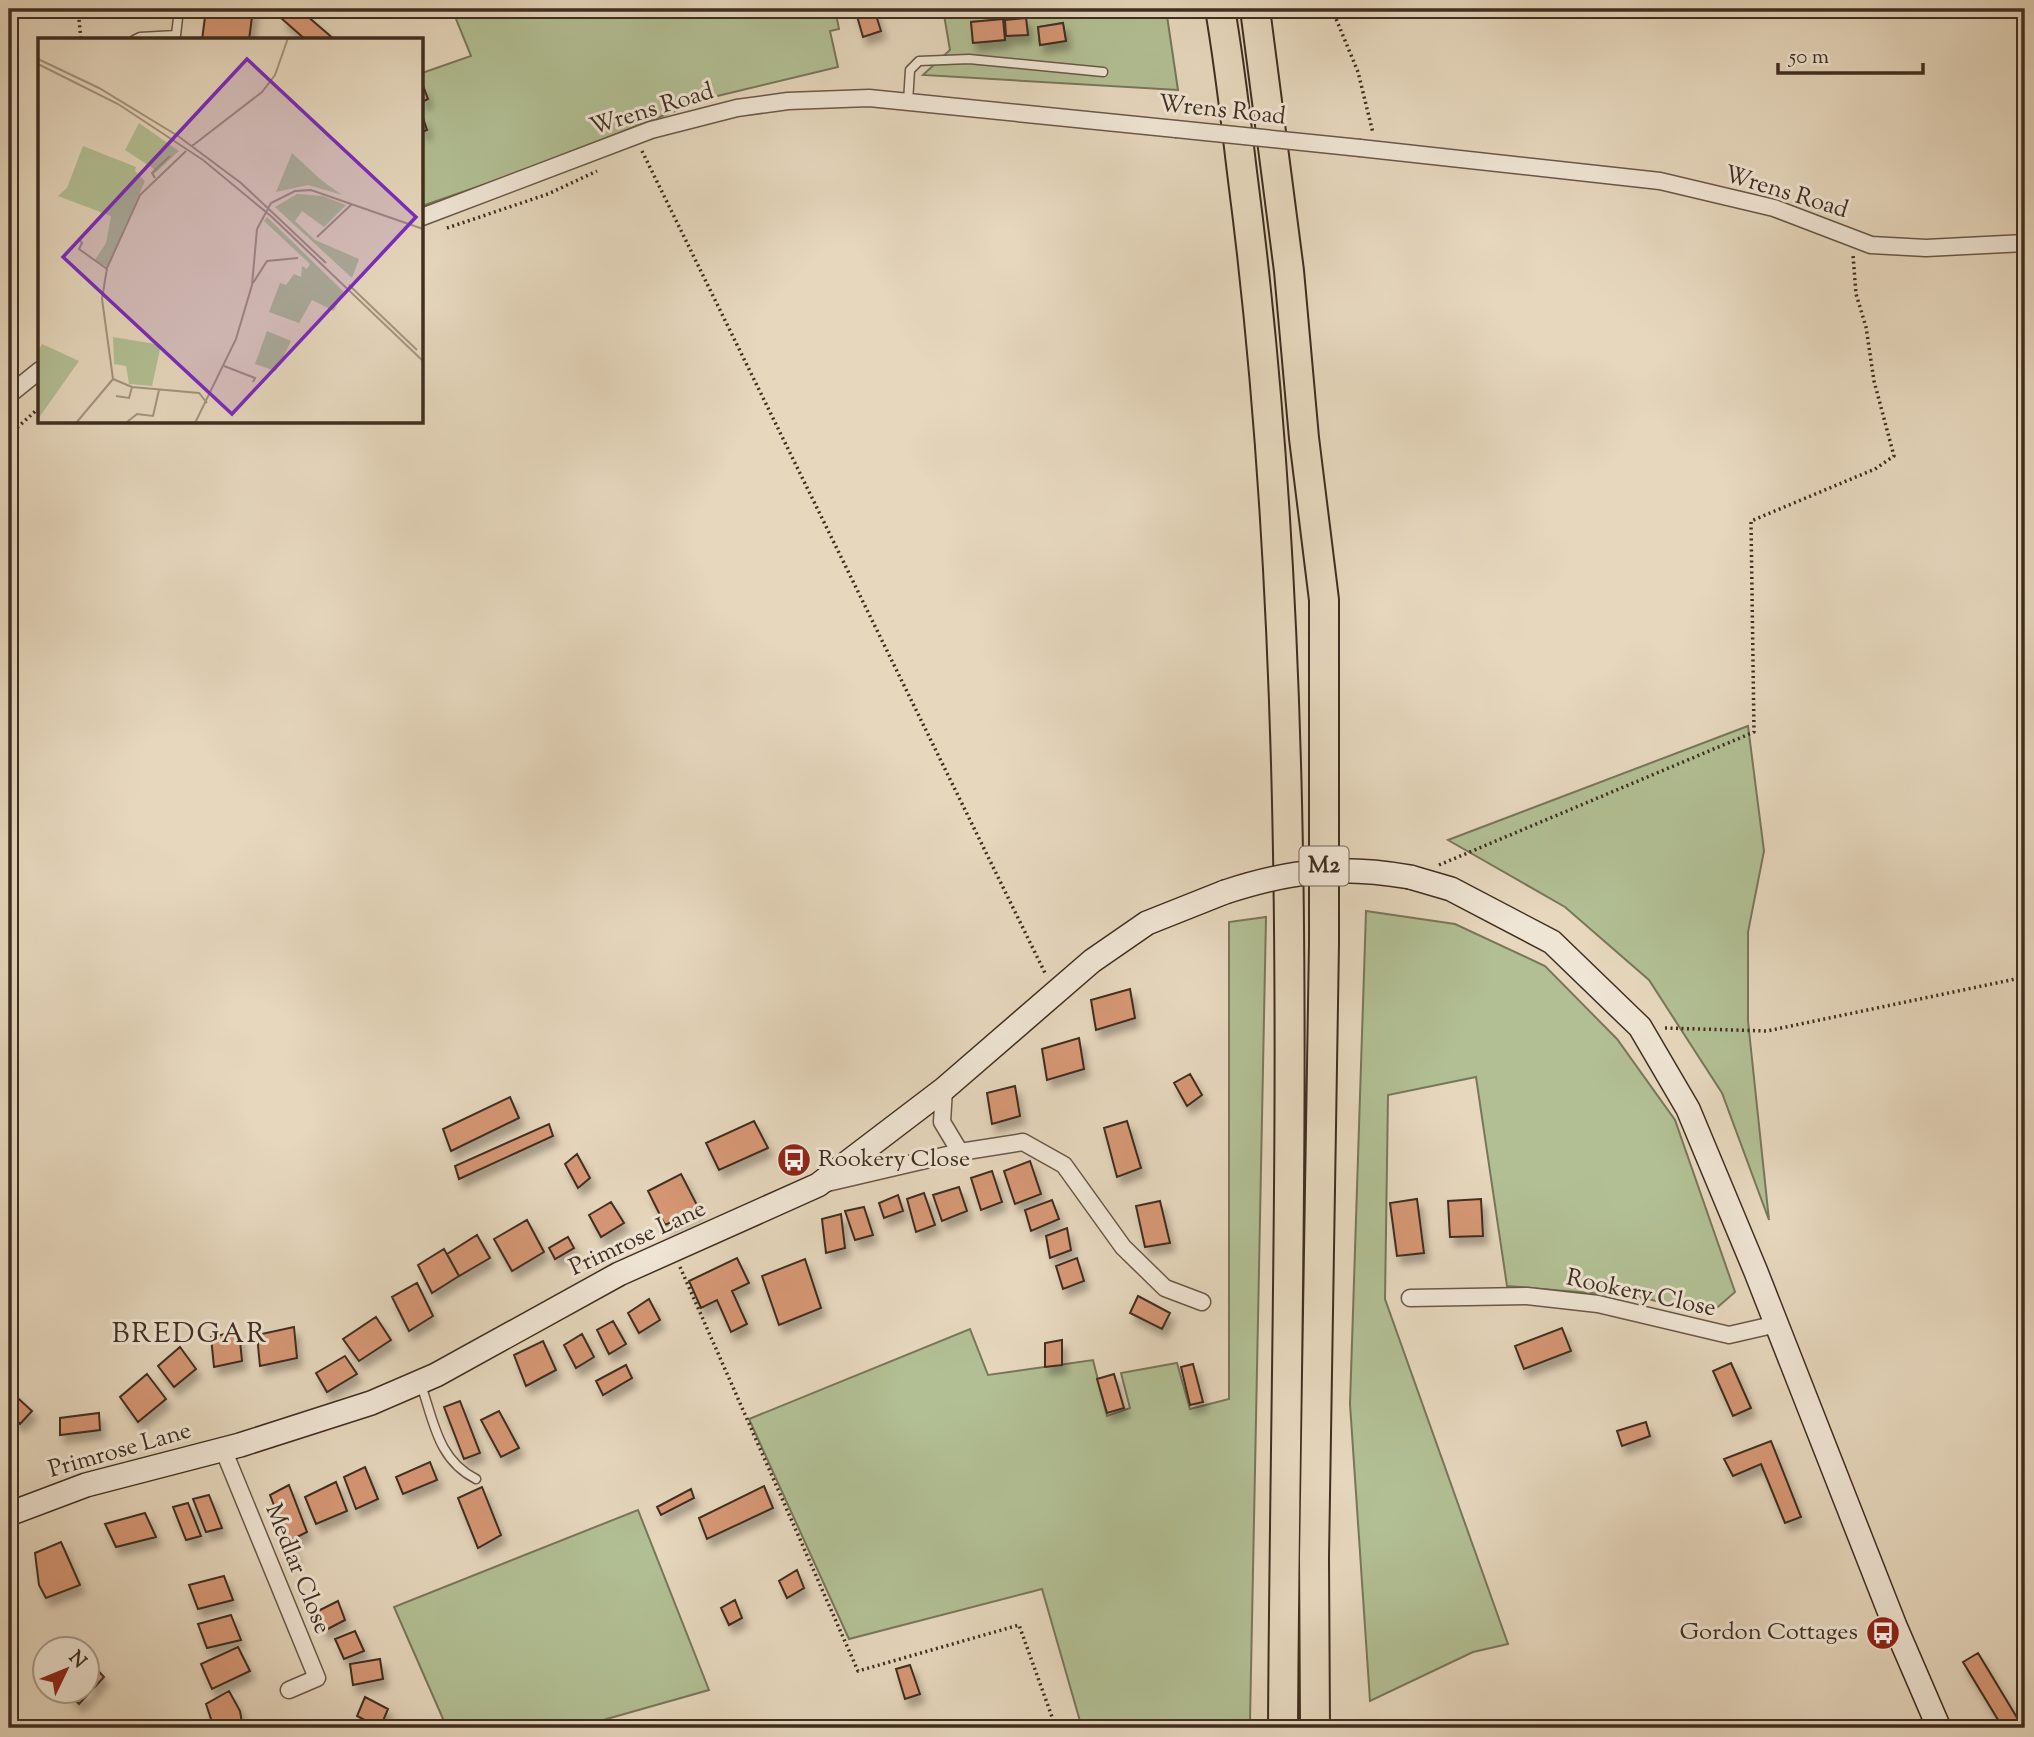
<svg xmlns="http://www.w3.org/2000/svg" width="2034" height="1737" viewBox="0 0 2034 1737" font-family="'Sorts Mill Goudy',serif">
<defs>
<filter id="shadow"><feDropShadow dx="4.5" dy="8" stdDeviation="3.5" flood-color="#0004"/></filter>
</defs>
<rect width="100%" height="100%" fill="#e6d7bd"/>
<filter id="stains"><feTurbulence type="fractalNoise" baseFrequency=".00286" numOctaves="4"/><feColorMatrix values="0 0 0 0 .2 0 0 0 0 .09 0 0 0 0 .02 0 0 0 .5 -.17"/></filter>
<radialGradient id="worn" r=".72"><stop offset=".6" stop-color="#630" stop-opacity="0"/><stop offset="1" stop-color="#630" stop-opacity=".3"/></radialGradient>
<path fill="#b2bf94" stroke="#79765a" stroke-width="2" fill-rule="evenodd" d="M452,9H835L839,29L830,31L838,67L705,99L523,171L422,206V73L471,56Z
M943,9H1166L1178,90L923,75L950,50ZM1026,18L1028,34L1007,36L1005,20ZM1003,19L1005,40L973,43L971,22ZM1063,23L1066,41L1040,45L1038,27Z
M1748,726L1764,851L1748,932V1021L1769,1220L1722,1093L1649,980L1565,907L1448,840Z
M1366,911L1455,924L1545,966L1617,1039L1675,1120L1735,1292L1711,1313L1638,1297L1507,1286L1476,1077L1388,1095L1385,1299L1508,1644L1473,1652L1370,1701L1350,1404Z
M1266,917L1250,1721L1222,1728H1082L1042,1589L849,1639L749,1419L970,1329L988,1375L1093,1360L1107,1416L1130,1408L1121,1373L1177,1363L1190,1409L1229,1399V922Z
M638,1510L709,1690L575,1728H447L394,1607Z"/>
<path fill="#d69774" stroke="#402e21" stroke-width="2" filter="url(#shadow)" d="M206,9H253L249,40H202Z
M290,9H299L335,40H306L282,19Z
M855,9H874L881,31L863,37Z
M1026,18L1028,35L1006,36L1005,20Z
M1003,19L1005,40L973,43L971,22Z
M1063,23L1066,41L1040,45L1038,27Z
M422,83L428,99L422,102Z
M422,115L427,130L422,132Z
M1130,989L1135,1018L1096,1030L1091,1000Z
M1079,1038L1084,1069L1047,1080L1042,1049Z
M1190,1074L1202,1095L1187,1106L1174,1083Z
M1015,1086L1020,1116L992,1124L987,1093Z
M510,1097L519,1118L451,1151L443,1129Z
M754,1121L768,1148L719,1170L706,1143Z
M1127,1121L1141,1168L1117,1177L1104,1128Z
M549,1124L553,1136L459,1179L455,1166Z
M577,1154L590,1178L578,1188L565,1164Z
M1030,1161L1041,1194L1015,1204L1004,1171Z
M992,1171L1002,1202L981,1210L971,1178Z
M681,1174L699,1209L665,1225L648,1191Z
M959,1187L967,1211L942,1221L933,1195Z
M924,1193L935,1225L916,1232L907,1199Z
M898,1195L903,1211L884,1218L879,1203Z
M1417,1199L1424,1253L1397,1256L1390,1203Z
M1481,1199L1483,1236L1450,1237L1448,1201Z
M1052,1200L1059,1219L1031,1231L1025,1210Z
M1160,1201L1170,1243L1145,1247L1136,1206Z
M611,1202L624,1223L601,1237L589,1215Z
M864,1207L873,1235L855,1240L845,1211Z
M841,1214L845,1248L826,1253L822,1219Z
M527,1220L544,1252L512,1271L494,1239Z
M1067,1228L1071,1250L1050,1258L1046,1236Z
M477,1235L490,1258L459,1276L447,1254Z
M568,1237L574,1248L555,1259L549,1248Z
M444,1249L459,1276L432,1293L418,1265Z
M737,1258L749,1283L732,1291L747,1324L731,1332L717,1300L701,1308L689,1281Z
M1077,1258L1084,1281L1063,1289L1056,1266Z
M805,1259L821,1308L779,1325L762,1276Z
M417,1283L433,1316L409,1331L392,1297Z
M1138,1296L1170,1313L1162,1329L1130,1313Z
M649,1299L660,1320L639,1333L628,1313Z
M376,1317L391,1340L359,1361L343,1339Z
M613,1321L626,1344L609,1354L597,1330Z
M294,1327L297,1358L260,1366L257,1335Z
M1562,1328L1571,1351L1524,1369L1515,1346Z
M239,1331L242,1361L214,1367L211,1337Z
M582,1334L594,1357L576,1368L564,1345Z
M1062,1340V1365L1045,1367V1343Z
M543,1341L556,1370L526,1386L514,1355Z
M180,1347L196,1369L174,1387L158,1366Z
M345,1356L357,1374L327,1392L316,1373Z
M1731,1363L1751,1408L1733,1416L1713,1371Z
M1193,1364L1203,1402L1190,1405L1181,1367Z
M626,1365L632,1378L603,1395L596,1381Z
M147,1374L166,1399L138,1422L120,1397Z
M1114,1374L1124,1408L1107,1413L1097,1379Z
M9,1390L32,1411L20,1424L9,1413Z
M460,1401L480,1453L464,1459L444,1407Z
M499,1411L519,1448L501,1457L481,1420Z
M99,1413L100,1430L60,1435V1418Z
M1646,1422L1650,1436L1622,1446L1617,1431Z
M1771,1441L1801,1517L1785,1523L1761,1464L1733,1476L1724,1459Z
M430,1462L437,1480L403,1494L396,1477Z
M365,1467L378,1499L356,1509L344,1477Z
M336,1482L347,1511L316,1524L305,1497Z
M289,1485L307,1532L289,1541L297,1556L289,1559L277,1529L282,1526L270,1495Z
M764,1486L773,1508L707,1539L699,1518Z
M482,1487L501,1535L478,1548L458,1498Z
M691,1489L694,1498L661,1515L657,1507Z
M209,1495L222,1528L206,1532L193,1499Z
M188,1503L201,1536L186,1540L173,1507Z
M145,1513L156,1537L116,1547L105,1524Z
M61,1542L80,1585L46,1598L39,1585L35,1553Z
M797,1570L804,1588L787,1598L779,1581Z
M224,1576L233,1600L198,1609L189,1585Z
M735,1600L742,1618L729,1625L721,1608Z
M338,1601L345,1620L324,1631L316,1612Z
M231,1615L241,1640L207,1648L198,1624Z
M355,1631L364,1651L344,1659L335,1639Z
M238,1647L250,1671L212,1689L201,1664Z
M1978,1653L2019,1721L2007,1728H2003L1963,1662Z
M380,1659L383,1679L353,1685L350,1664Z
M90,1662L104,1677L79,1704L67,1692H88Z
M910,1665L920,1694L905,1699L896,1669Z
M229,1691L240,1711L242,1723L232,1728H214L206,1704Z
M365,1697L388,1709L380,1728L357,1716Z"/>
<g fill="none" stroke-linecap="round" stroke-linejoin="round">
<g stroke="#6a5848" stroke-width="11">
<path id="lane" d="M134,40L140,37L176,35L179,9
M908,102L910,70L919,61L969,59L1103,72
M421,1385C434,1422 438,1460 476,1479"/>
</g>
<g stroke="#6a5848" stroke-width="19">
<path id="street" d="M1360,148L1660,181L1774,208L1871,245L1926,248L2025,243
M422,217L651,130L737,108L788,101L869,98L1176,129
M9,395L40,370
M944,1089L942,1122L960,1152
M827,1183L960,1152L1023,1142L1064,1165L1123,1247L1165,1288L1202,1302
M1410,1298L1527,1296L1598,1304L1729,1335L1777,1324
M223,1449L317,1678L289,1690"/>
</g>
<g stroke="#402e21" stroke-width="26">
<path id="secondary" d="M1410,877L1451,889L1552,942L1640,1027L1688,1109L1756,1272L1895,1626L1939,1728
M9,1514L86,1485L240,1445L371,1403L436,1375L619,1274L818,1185L944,1089L1092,961L1147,923L1225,892"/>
</g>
<g stroke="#402e21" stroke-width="32">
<path id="highway" d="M1220,9C1230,66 1236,123 1243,180C1310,693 1286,1212 1283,1728
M1255,9L1289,271L1304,438L1324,600V943L1314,1557L1315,1728"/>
</g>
<path stroke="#402e21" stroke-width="3.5" stroke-dasharray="2 3.5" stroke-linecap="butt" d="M78,9L81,40
M1332,9L1358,72L1373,133
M642,151L1045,973
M447,228L548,194L597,171
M9,435L40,407
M1439,865L1754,732L1751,521L1875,469L1894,456L1874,381L1866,327L1856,294L1853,255
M1665,1028L1767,1031L2025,977
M680,1267L858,1671L1019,1625L1056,1728"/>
<use href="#lane" stroke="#efe5d4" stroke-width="8"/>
<use href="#street" stroke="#efe5d4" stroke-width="16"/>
<use href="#secondary" stroke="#efe5d4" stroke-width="23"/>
<use href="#highway" stroke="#e6d7bd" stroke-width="28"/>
<g stroke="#6a5848" stroke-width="19" stroke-linecap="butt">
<path id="street-bridge" d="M1176,129L1360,148"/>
</g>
<g stroke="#402e21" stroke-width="26" stroke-linecap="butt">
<path id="secondary-bridge" d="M1225,892C1292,870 1341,865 1410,877"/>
</g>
<use href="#street-bridge" stroke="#efe5d4" stroke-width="16"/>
<use href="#secondary-bridge" stroke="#efe5d4" stroke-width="23"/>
</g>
<defs>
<g id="bus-disc" transform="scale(1.75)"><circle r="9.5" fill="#8f2418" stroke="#efe5d4"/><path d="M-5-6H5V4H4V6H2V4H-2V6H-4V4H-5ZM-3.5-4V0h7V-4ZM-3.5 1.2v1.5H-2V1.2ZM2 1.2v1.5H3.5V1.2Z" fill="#fff"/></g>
</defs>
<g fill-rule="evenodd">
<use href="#bus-disc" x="794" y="1160"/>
<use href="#bus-disc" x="1883" y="1633"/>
</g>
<g text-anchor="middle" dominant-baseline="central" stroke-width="6" stroke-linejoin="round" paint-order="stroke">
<rect fill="#efe5d4" stroke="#746557" stroke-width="2" x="1299.5" y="846.5" width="49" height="39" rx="5"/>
<g font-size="23" font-weight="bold" fill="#402e21">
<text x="1324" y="866">M2</text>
</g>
<g font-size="24" fill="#402e21" stroke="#efe5d4">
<text transform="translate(652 110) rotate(-17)">Wrens Road</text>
<text transform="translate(1222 111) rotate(6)">Wrens Road</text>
<text transform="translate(1786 193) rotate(17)">Wrens Road</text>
<text transform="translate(638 1239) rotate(-25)">Primrose Lane</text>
<text transform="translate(1641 1294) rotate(12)">Rookery Close</text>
<text transform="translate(120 1451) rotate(-16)">Primrose Lane</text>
<text transform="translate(297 1569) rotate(68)">Medlar Close</text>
</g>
<g font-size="24" fill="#402e21" stroke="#efe5d4" text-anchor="start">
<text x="818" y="1160">Rookery Close</text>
<text x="1858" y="1633" text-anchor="end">Gordon Cottages</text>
</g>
<g font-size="28" letter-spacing="2" fill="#402e21" stroke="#efe5d4">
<text x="190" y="1335">BREDGAR</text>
</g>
</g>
<g transform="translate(38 38)">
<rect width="385" height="385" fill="#e6d7bd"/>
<path d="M101,85L141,113L116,136V131L87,112ZM45,108L98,129L97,133L107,143L69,229L57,222L68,205L73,178L20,158L29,150ZM254,115L282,141L304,157L270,147L238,154ZM259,156L285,158L308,167L286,189L264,173L257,183L277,202L321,221L314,240L237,169ZM229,179L305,253L296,273L274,262L261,285L231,274L242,245L248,247L256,236L263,239L264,228L269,231L272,226L226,183ZM229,293L253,303L238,333L217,326ZM75,299L123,307L114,348L91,346L88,328L76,326ZM4,306L41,323L0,381V313Z" fill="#b2bf94"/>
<path fill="none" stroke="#a4937f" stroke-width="2" d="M0,21L61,50L140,98L203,145L288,225M0,26L80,66L165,122L234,179L385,323M154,108L224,54L237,37L250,0M117,140L114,135L132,118M279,199L314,166M40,200L44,205L41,211L69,231M215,245L229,223L260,220M311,247L379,312M186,328L217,340L215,344M75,341L64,261L69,230L102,157L148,113M75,341L94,349L161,355L169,365M78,358L91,360L94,349M89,384L99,376L115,378L121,352M38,385L75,341M157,385L198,301L214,247L219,191L233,165L257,153L273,152L385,191"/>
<path fill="#7b2cbf" fill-opacity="0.15" stroke="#7b2cbf" stroke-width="3.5" d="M209,21L378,179L194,376L25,219Z"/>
<rect width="385" height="385" fill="none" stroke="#402e21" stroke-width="3.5"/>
</g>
<rect width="2034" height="1737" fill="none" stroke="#e6d7bd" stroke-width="35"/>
<rect x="10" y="10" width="2013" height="1716" fill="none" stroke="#402e21" stroke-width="3.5"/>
<rect x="18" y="18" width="1999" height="1702" fill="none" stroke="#402e21" stroke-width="2"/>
<g transform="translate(66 1670) rotate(47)"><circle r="33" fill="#efe5d4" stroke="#a99c8c" stroke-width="2"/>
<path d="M0-5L12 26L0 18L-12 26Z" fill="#8f2418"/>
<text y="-10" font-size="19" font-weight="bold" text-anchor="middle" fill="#402e21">N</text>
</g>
<path d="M1778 63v10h145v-10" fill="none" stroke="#402e21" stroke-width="3.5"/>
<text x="1789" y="63" font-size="21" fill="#402e21" stroke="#efe5d4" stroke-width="5" paint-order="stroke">50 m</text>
<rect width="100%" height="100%" filter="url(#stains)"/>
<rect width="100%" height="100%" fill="url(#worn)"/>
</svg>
